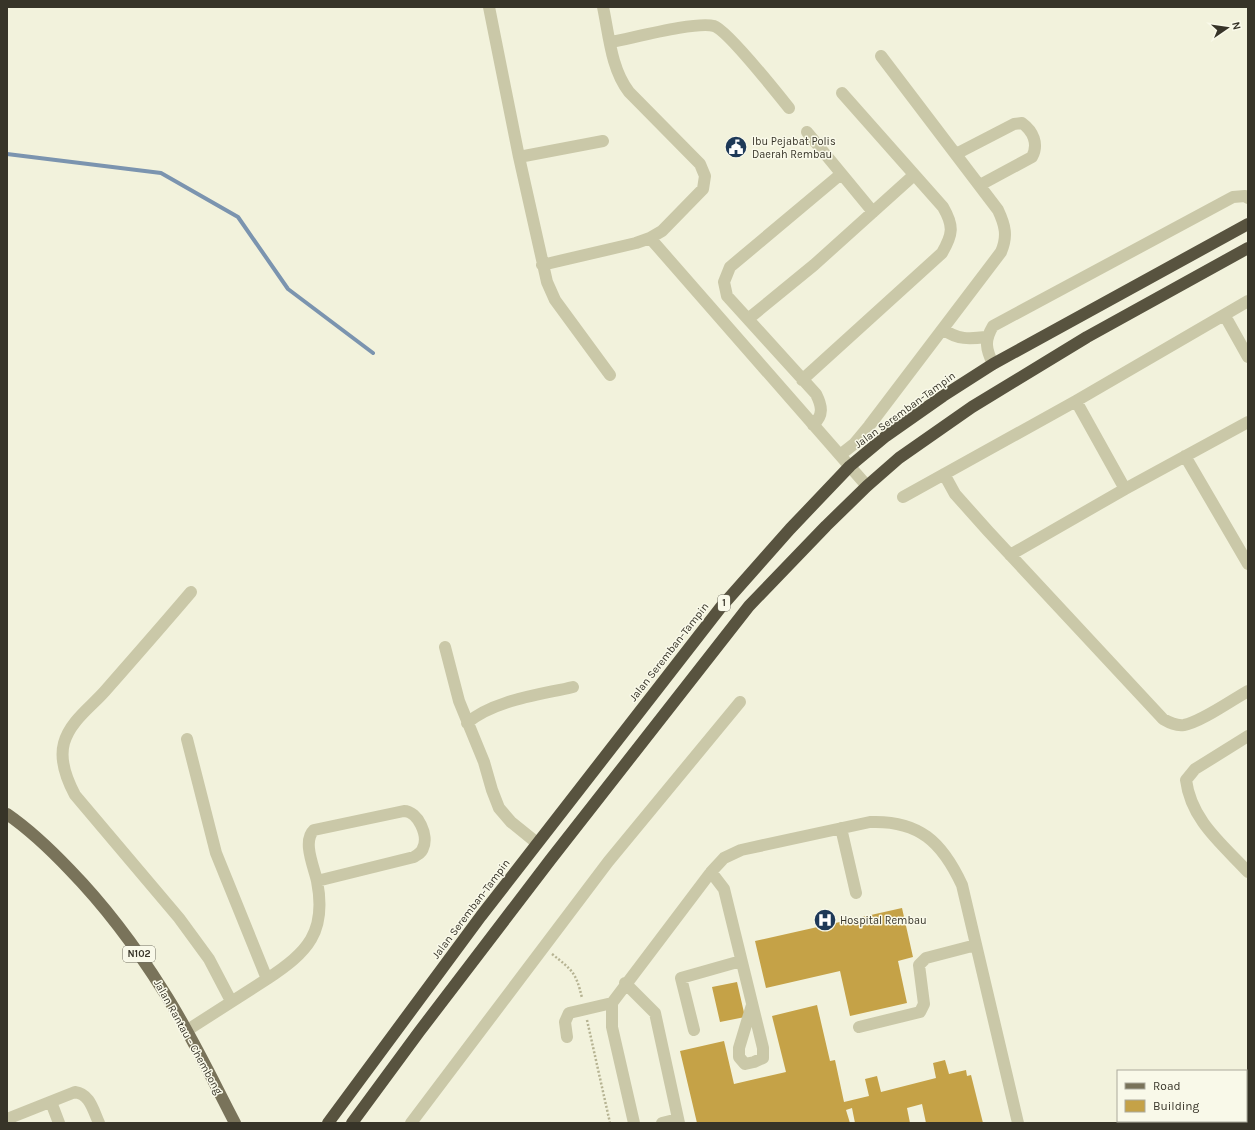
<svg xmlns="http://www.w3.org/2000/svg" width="1255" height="1130" viewBox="0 0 1255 1130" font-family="Karla,sans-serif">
<rect width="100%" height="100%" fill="#f2f2dc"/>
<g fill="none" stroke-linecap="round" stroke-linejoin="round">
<path stroke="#7b94af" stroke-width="4" d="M7,154L161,173L238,217L288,289L373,353"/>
</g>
<path fill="#c5a247" d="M902,908L913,957L898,961L907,1003L850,1016L840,971L766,988L755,941Z
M737,982L745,1017L720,1022L712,987Z
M817,1005L830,1061L835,1060L844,1102L869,1096L865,1079L877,1076L881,1092L936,1078L933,1063L945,1060L949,1074L966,1070L967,1076L971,1075L983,1123H926L922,1104L907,1108L910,1123H855L852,1108L846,1110L850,1123H697L680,1051L724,1041L734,1084L786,1072L772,1016Z"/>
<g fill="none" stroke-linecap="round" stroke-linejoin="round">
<path stroke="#b6b392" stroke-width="2.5" stroke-dasharray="2 2" stroke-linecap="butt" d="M552,954C572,970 576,972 582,998
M587,1020L610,1123"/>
<path stroke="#cac8a8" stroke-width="12" d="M489,7L519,157L547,282L555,300L610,375
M611,42C633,38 696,21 714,26C727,30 777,93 789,108
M807,132L873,212
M956,154L1014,124L1022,123C1033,131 1039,144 1032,157L980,185
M519,157L603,141
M650,238L867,486
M542,265L636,243L650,238L662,231L703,189L705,176L700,164L629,92C611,69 609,35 603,7
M1225,316L1248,357
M748,319L814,265L914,175
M943,329C957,340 970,339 986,337
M993,364C986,349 984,341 993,326L1233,197L1245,196L1248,198
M802,380L942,253C953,234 954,226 943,207L842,93
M1076,401L1125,489
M813,425C824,415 822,406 816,394L727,296L724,282L730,267L841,174
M840,455L854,444L869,426L1001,252C1008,236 1005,225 998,210L881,56
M1185,456L1248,564
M944,474L955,494L988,531L1163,719C1170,723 1176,726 1184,725C1201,722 1232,700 1248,691
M903,497L1076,401L1248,301
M1010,555L1125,489L1248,422
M191,592C163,625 134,658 105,691C91,707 70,721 64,743C59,761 67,780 75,795L179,918L209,959L231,1001
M445,647L459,701L484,762L492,790L499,808L511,822L537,843
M467,723C494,700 539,695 573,687
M1248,736L1195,769L1186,780C1191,820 1222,844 1248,872
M841,828L856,893
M711,872L724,889L763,1048V1058L754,1062L745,1064L739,1057V1048L752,1005
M267,979C308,952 327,932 317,881L414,857C418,854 422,853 423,848C429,836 418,811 404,811L314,830C302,841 314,867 317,881
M625,983L655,1013L679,1123
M859,1027L920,1012L924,1004L919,965L926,958L976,945
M694,1030L681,978L741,961
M186,1031L267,979L216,853L187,739
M567,1037L565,1022L569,1013L612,1003
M51,1102L59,1123
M7,1119L75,1092C90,1094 93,1110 99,1123
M411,1123L608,862L740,702
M634,1123L612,1027V1003L711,872L724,858L741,850L870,822C919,820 942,842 962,885L1018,1123
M662,1123L678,1119"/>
<path stroke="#79735a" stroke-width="12" d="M7,814C30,830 51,850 70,870C106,907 137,949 164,992C191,1034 212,1079 235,1123"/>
<path stroke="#58533f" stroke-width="12" d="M328,1123L481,916L721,607L790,529L850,466L886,436L943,396L993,364L1248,224
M352,1123L419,1032L551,859L749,606L826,526L867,486L899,458L972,407L1087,337L1248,248"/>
</g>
<defs>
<g id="civic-disc" transform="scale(1.15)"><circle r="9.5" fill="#1e3958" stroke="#f9f9e9"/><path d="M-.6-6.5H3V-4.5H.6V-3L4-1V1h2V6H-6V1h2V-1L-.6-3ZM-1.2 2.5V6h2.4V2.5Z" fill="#fff"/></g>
<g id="hospital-disc" transform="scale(1.15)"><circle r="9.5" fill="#1e3958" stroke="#f9f9e9"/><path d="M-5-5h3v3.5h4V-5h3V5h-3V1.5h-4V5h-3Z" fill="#fff"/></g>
</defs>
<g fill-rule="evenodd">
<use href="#civic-disc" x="736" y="147"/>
<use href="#hospital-disc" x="825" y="920"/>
</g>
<g text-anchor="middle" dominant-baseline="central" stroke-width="3" stroke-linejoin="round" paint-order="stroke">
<g fill="#f9f9e9" stroke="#716f62" stroke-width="1">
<rect x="718" y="595" width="12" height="16" rx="3"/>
<rect x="123" y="946" width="32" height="16" rx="3"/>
</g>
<g font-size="10" font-weight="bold" fill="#373428">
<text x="724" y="603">1</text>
<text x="139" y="954">N102</text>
</g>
<g font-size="11" fill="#373428" stroke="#f9f9e9" text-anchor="start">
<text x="752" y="141">Ibu Pejabat Polis<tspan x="752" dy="13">Daerah Rembau</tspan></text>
<text x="840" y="920">Hospital Rembau</text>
</g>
<g font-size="11" fill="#373428" stroke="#f9f9e9">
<text transform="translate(905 410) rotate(-36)">Jalan Seremban-Tampin</text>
<text transform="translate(669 652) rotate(-52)">Jalan Seremban-Tampin</text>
<text transform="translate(471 909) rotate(-53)">Jalan Seremban-Tampin</text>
<text transform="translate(188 1037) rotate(61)">Jalan Rantau - Chembong</text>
</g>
</g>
<rect width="1255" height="1130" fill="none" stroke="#373428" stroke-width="16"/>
<rect x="1117" y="1070" width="130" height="52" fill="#f9f9e9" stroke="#abaa9c"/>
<rect x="1125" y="1083" width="20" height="6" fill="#79735a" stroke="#abaa9c"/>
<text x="1153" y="1090" font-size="12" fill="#373428">Road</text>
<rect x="1125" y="1100" width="20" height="12" fill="#c5a247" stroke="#abaa9c"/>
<text x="1153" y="1110" font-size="12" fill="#373428">Building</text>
<g transform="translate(1227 28) rotate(77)" stroke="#f9f9e9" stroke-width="3" paint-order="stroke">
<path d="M0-3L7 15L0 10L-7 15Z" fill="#373428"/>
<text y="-6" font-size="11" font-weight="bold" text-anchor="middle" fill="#373428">N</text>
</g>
</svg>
